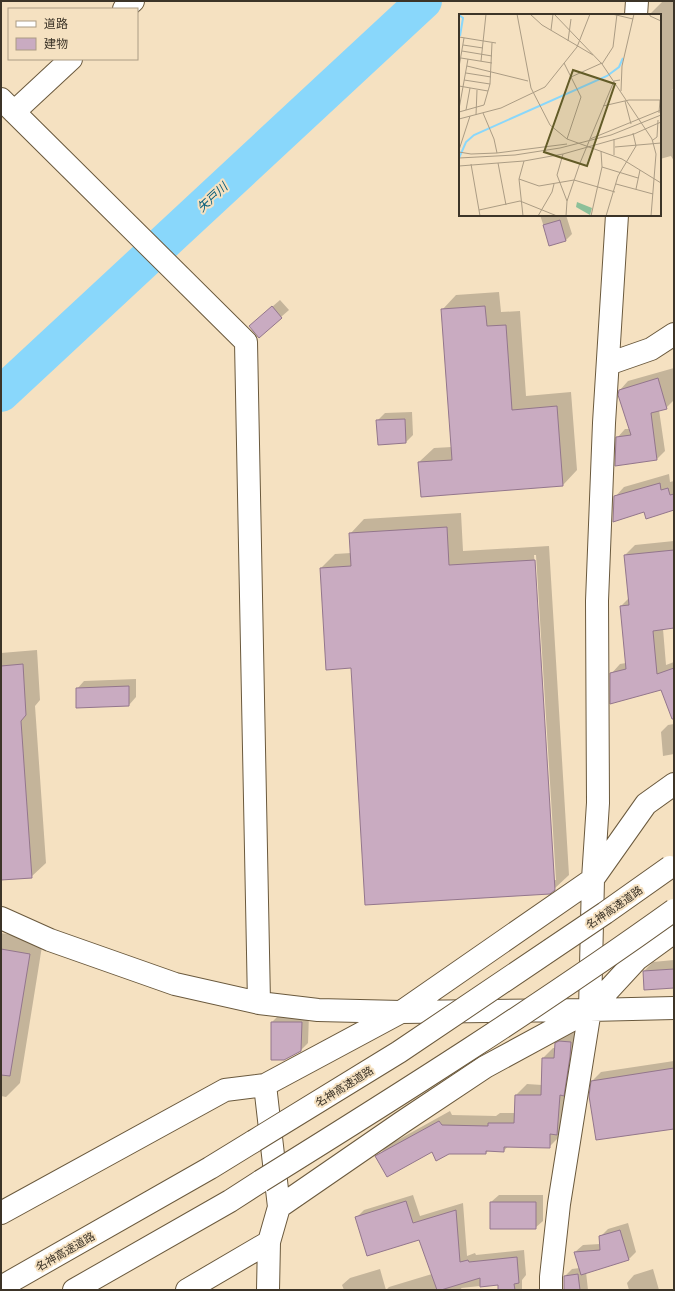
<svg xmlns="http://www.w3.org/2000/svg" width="675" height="1291" viewBox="0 0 675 1291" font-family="Lato,'Noto Sans JP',sans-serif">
<rect width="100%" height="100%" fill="#f5e1c1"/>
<path fill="#0003" fill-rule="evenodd" d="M663,1H674V88L672,90H674V161L671,156L660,159V15H649Z
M540,215H566L572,234L566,240L550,245Z
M499,292L501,312L520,311L526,396L571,392L577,470L563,485L419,462L434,448L452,447L442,310L456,295Z
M280,300L289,310L259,336L250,326Z
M674,368V400L666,408L659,410L665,451L657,459L617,438L625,429H630L620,390L628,381Z
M412,412L413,435L406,442L377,421L385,413Z
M669,474L670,482L674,481V509L645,511L615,497L624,487Z
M461,513L463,551L549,546L569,875L554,889L352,667L321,568L335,554L351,553L350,534L364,519ZM534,555H536L556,880H554Z
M674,541V627L663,629L666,665L674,662V691L662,689L611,674L620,664L626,663L621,606L629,598L625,555L635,545Z
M37,650L40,700L35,706L46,863L31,877L1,879V653Z
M136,679V697L129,705L77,689L84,681Z
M674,724V754L663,756L661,732L668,725Z
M1,933L43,940L20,1083L6,1097L1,1096Z
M674,960V987L643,972L653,962Z
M279,1015H309L308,1043L301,1050L272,1022Z
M570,1031H581L560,1136L549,1147L508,1146L504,1151L489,1150L486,1153L432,1151L377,1157L387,1146L450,1111L452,1115L496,1116L500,1113H516V1095L527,1084L542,1085L543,1058L553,1048H556V1043Z
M674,1061V1128L592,1081L601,1072Z
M413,1195L420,1216L463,1203L467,1256L475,1253L476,1255L524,1250L526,1275L522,1280V1290H499V1284L461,1288L462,1290H344L342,1285L350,1278L380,1269L386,1290L389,1287L432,1274L419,1238L356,1218L364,1210Z
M499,1195H543V1221L535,1228L491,1202Z
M628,1223L636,1252L629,1259L586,1272L588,1290H564L565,1276L572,1269L580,1268L575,1252L583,1245L600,1244V1237L608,1229Z
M653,1269L659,1290H629L627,1283L634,1275Z"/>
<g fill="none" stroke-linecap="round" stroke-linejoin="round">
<path stroke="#89d7fb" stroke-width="36" d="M1,394L424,1"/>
</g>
<path fill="#c9abc1" stroke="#93768c" d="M560,220L566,241L549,246L543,225Z
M272,306L282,318L259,338L249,326Z
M485,306L487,326L506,325L512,410L557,406L563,486L421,497L418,462L452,460L441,309Z
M658,378L667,409L651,413L657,460L615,466L616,437L631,435L618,395L619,390Z
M405,419L406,443L378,445L376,420Z
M660,483L661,490L668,488L670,495L674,494V510L646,519L644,512L613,522L614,496Z
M447,527L449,565L535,560L555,890L550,894L365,905L351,668L326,670L320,568L351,566L349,533Z
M674,550V628L653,631L657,674L674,668V719H672L661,690L610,704V673L626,669L620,606L629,605L624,555Z
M23,664L26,715L21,721L32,878L1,880V666Z
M129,686V706L76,708V688Z
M1,949L30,954L10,1076L1,1075Z
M674,969V988L644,990L643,971Z
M271,1022H302L301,1051L284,1060H271Z
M559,1041L571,1042L570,1057L564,1096L560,1095L557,1135L550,1134V1148L504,1147V1152L486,1151V1154H449L436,1161L432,1152L387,1177L375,1156L439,1121L442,1125L488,1126V1123H514L515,1095H541L542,1058H554L555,1043Z
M674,1068V1129L596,1140L589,1096L591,1081Z
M406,1201L413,1223L456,1210L460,1262L468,1260L469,1262L517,1257L519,1283L514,1284L515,1290H498V1285L480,1287V1278L441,1290H437L419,1240L367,1256L355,1217Z
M490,1202H536V1229H490Z
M620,1230L629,1260L581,1275L574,1252L600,1250L599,1236Z
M578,1274L580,1290H564V1276Z"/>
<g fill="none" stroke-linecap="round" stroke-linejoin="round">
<g stroke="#6a593d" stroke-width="24">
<path id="minor" d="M124,9L133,1
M636,15L637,1
M1,99L246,342L259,1003
M14,112L71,59
M608,364L651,349L674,334
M1,918L50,940L175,984L259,1003L318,1010L401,1012L590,1010L674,1008
M265,1085L279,1207
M1,1213L225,1090L265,1085L401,1012L593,879L646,804L674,784
M187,1290L269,1242
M268,1290L269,1242L279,1207L401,1123L485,1067L590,1010L637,959L674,932
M551,1290V1277L559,1204L590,1010L593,879L598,803L597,601L604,423L617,215"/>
</g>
<g stroke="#6a593d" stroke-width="24">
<path id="highway" d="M1,1287L210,1168L254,1141
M74,1290L230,1201L261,1181"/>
</g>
<use href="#minor" stroke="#fff" stroke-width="22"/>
<use href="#highway" stroke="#fff" stroke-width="22"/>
<g stroke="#6a593d" stroke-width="24" stroke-linecap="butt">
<path id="highway-bridge" d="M254,1141L399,1052L605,913L670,867
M261,1181C401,1094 540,1006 674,910"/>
</g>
<use href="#highway-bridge" stroke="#fff" stroke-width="22"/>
</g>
<g text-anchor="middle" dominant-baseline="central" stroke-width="4" stroke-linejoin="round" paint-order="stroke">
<g font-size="11" fill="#3c3428" stroke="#f5e1c1">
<text transform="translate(614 907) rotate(-35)">名神高速道路</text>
<text transform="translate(344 1086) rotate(-32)">名神高速道路</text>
<text transform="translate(65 1251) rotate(-30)">名神高速道路</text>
</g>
<g font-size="12" font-style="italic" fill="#055d7b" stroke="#f5e1c1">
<text transform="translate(212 197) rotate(-43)">矢戸川</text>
</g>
</g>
<g transform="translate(459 14)">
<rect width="202" height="202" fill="#f5e1c1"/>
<path d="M118,188L133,194L131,201L117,193Z" fill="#8cc099"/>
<path fill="none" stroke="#89d7fb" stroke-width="2" d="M0,1L4,4L1,22M0,144L7,128L15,121L148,62L160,53L164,44"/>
<path fill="none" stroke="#ab9c84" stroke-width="1" d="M58,0L72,74L91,111L108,125L163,145L202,169M71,0L83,11L134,41M95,0L143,50L193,125L197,140L192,202M153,0L174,5M191,0V2L202,7M92,16L94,0M0,23L37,29M109,27L112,5M4,31L24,34M3,37L33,42M2,44L33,49M22,47L27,0M105,49L122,83L108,125M143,50L154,33L158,0M8,52L69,67M0,53L5,24M7,59L32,63M112,63L143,49M5,66L31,70M0,72L29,77M162,77L163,52L175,0M166,87L172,110M144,92L170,86H202M0,95L9,45M7,96L11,74M0,98L25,91L31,70L33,29M24,99L35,125L38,139M200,99L201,86M17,101L18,76M0,105L42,94L86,73L118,33L131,0M131,125L202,96M194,126L198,123L199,106M156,133L202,129M0,136L11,102M0,138L12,140L38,139L108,130M104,140L98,161L108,187M155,141V125M0,144L56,141L101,134L152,121L202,101M39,149L47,191M12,150L21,202M0,152L65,147L104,140L175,120L202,108M143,153L179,164M60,165L80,172L115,166L156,178M157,170L194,180M177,175L181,156M20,196L61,187L98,202M64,202L60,165L65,147M79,202L93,178L95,170M107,202L108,187L121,149L155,67L161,66M132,202L143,153L142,137M147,202L159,162L177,132L174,119"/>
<path fill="#625b27" fill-opacity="0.15" stroke="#625b27" stroke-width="2" d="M114,56L156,70L128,152L85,138Z"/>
<rect width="202" height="202" fill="none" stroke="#3c3428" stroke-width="2"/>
</g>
<rect width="675" height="1291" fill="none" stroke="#3c3428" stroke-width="4"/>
<rect x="8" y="8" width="130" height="52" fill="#f5e1c1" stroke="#ab9c84"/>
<rect x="16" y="21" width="20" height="6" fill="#ffffff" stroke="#ab9c84"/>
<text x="44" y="28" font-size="12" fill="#3c3428">道路</text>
<rect x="16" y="38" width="20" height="12" fill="#c9abc1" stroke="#ab9c84"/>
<text x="44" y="48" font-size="12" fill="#3c3428">建物</text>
</svg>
